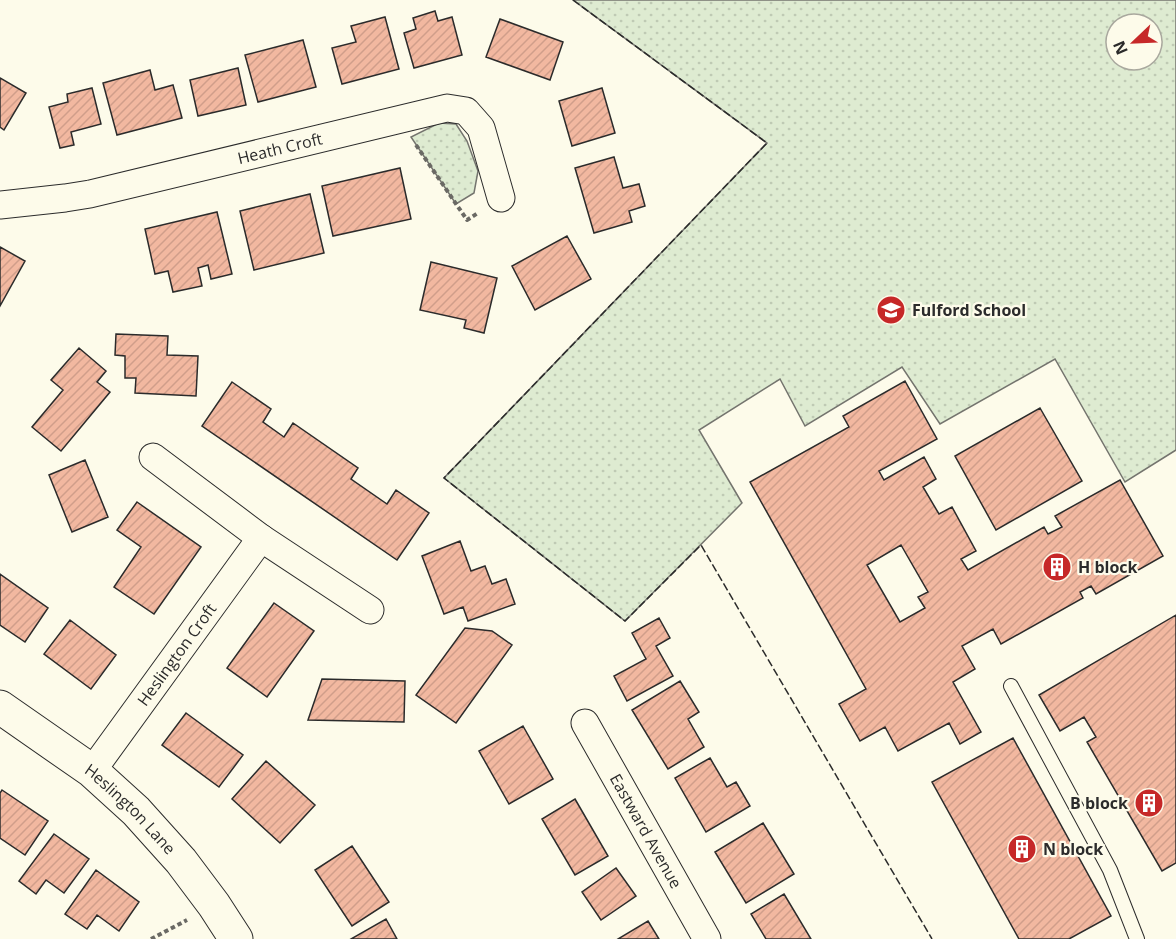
<svg xmlns="http://www.w3.org/2000/svg" width="1176" height="939" viewBox="0 0 1176 939" font-family="'Open Sans',sans-serif">
<defs>
<pattern id="grass-dots" width="8" height="8" patternUnits="userSpaceOnUse" patternTransform="scale(1.5)"><rect width="8" height="8" fill="#deebd1"/><path d="M2 2h.1M6 6h.1" fill="none" stroke="#bfcab4" stroke-width="1.8" stroke-linecap="round"/></pattern>
<pattern id="building-hatch" width="6" height="6" patternUnits="userSpaceOnUse" patternTransform="scale(1.5)"><rect width="6" height="6" fill="#f2b8a0"/><path d="M-1 1l2-2M0 6l6-6M5 7l2-2" fill="none" stroke="#d09e8a"/></pattern>
</defs>
<rect width="100%" height="100%" fill="#fdfbea"/>
<path fill="url(#grass-dots)" stroke="#74746e" stroke-width="1.5" fill-rule="evenodd" d="M573,0H1176V450L1125,482L1055,359L940,424L902,367L805,426L780,379L699,430L742,503L625,621L444,478L767,143ZM1116,24H1152V60H1116Z
M439,123L456,124L467,141L478,171L474,193L456,204L411,137Z"/>
<path fill="url(#building-hatch)" stroke="#2b2b2b" stroke-width="1.5" fill-rule="evenodd" d="M435,11L438,21L452,17L462,55L414,68L404,33L416,29L413,18Z
M385,17L399,69L342,84L332,48L356,42L351,26Z
M500,19L563,42L550,80L486,57Z
M303,40L316,87L258,102L245,55Z
M238,68L246,105L198,116L190,80Z
M150,70L155,90L173,85L182,118L117,135L103,83Z
M0,78L26,93L4,130L0,127Z
M92,88L101,124L71,132L74,145L60,148L49,107L68,102L67,94Z
M602,88L615,133L572,146L559,101Z
M614,157L623,188L639,184L645,206L629,211L632,222L594,233L575,168Z
M400,168L411,219L333,236L322,186Z
M310,194L324,253L254,270L240,211Z
M217,212L232,274L211,279L208,265L198,268L202,286L173,292L168,271L155,274L145,229Z
M567,236L591,279L535,310L512,266Z
M0,247L25,261L0,306Z
M431,262L497,278L484,333L464,328L466,320L420,310Z
M116,334L168,336L167,355L198,356L196,396L135,393L136,378H125V356L115,355Z
M79,348L106,371L97,382L110,392L61,451L32,427L63,390L51,380Z
M905,381L937,439L879,471L884,480L924,457L936,479L923,487L939,514L952,507L976,551L961,559L968,570L1044,527L1048,534L1062,527L1055,516L1120,480L1163,556L1096,594L1091,586L1080,592L1083,598L1001,644L993,629L962,646L975,669L953,682L981,732L960,744L949,723L898,751L885,727L860,741L839,704L866,689L750,482L849,427L843,416ZM901,545L928,592L918,597L925,608L900,622L867,565Z
M232,382L271,409L263,422L284,437L293,423L358,468L351,479L387,504L396,490L429,513L397,560L202,426Z
M1040,408L1082,481L996,530L955,456Z
M85,460L108,517L72,532L49,475Z
M137,502L201,547L154,614L114,587L141,547L117,530Z
M460,541L471,571L485,566L492,584L506,579L515,604L468,621L463,607L444,614L422,556Z
M0,574L48,608L25,642L0,625Z
M274,603L314,631L267,697L227,668Z
M1176,615V863L1162,871L1087,742L1096,737L1084,717L1060,731L1039,695Z
M659,618L670,638L656,646L673,676L627,701L614,676L646,659L632,633Z
M70,620L116,655L91,689L44,654Z
M465,628L492,631L512,645L456,723L416,695Z
M322,679L405,681L404,722L308,720Z
M680,681L699,712L688,719L704,747L668,769L632,710Z
M186,713L243,755L219,787L162,745Z
M523,726L553,779L509,804L479,751Z
M1013,738L1111,916L1069,939H1019L932,782Z
M710,758L727,787L736,782L750,806L706,832L675,778Z
M266,761L315,805L280,843L232,799Z
M2,790L48,821L25,855L0,838V793Z
M575,799L608,856L575,875L542,819Z
M763,823L794,874L746,903L715,852Z
M54,834L89,859L64,893L46,880L36,894L19,881Z
M352,846L389,902L352,926L315,870Z
M616,868L636,896L601,920L582,892Z
M96,870L139,902L119,931L97,915L87,929L65,914Z
M784,894L811,939H766L751,914Z
M386,919L397,939H351Z
M648,921L659,939H618Z"/>
<g fill="none" stroke-linecap="round" stroke-linejoin="round">
<g stroke="#2b2b2b" stroke-width="16">
<path id="lane" d="M1011,686L1110,870L1137,939"/>
</g>
<g stroke="#2b2b2b" stroke-width="29">
<g id="street">
<path id="s1" d="M0,205L65,198L90,194L447,108L466,111L481,128L501,198"/>
<path d="M153,457L261,538L370,610"/>
<path id="s2" d="M585,723L707,939"/>
<path id="s3" d="M92,771L261,538"/>
</g>
</g>
<g stroke="#2b2b2b" stroke-width="35">
<g id="secondary">
<path id="s4" d="M0,707L92,771L136,811L181,861L214,905L236,939"/>
</g>
</g>
<path stroke="#6a6964" stroke-width="4" stroke-dasharray="4.5 3" stroke-linecap="butt" d="M416,145L467,220L478,213
M151,939L187,920"/>
<use href="#lane" stroke="#fdfbea" stroke-width="14"/>
<use href="#street" stroke="#fdfbea" stroke-width="27"/>
<use href="#secondary" stroke="#fdfbea" stroke-width="33"/>
<path stroke="#2b2b2b" stroke-width="1.5" stroke-dasharray="8 3" stroke-linecap="butt" d="M573,0L767,143L444,478L625,621L701,545L932,939"/>
</g>
<defs>
<g id="school-disc" transform="scale(1.5)"><circle r="9.5" fill="#c62828" stroke="#fdfbea"/><path d="M0-5L7-2L0 1L-7-2ZM-4 1L0 2.5L4 1V4Q0 6-4 4Z" fill="#fff"/></g>
<g id="building-disc" transform="scale(1.5)"><circle r="9.5" fill="#c62828" stroke="#fdfbea"/><path d="M-4-6H4V6H1V3H-1V6H-4ZM-2.5-4.3h1.7v1.8h-1.7ZM.8-4.3h1.7v1.8H.8ZM-2.5-1h1.7V.8h-1.7ZM.8-1h1.7V.8H.8Z" fill="#fff"/></g>
</defs>
<g fill-rule="evenodd">
<use href="#school-disc" x="891" y="310"/>
<use href="#building-disc" x="1057" y="567"/>
<use href="#building-disc" x="1149" y="803"/>
<use href="#building-disc" x="1022" y="849"/>
</g>
<g text-anchor="middle" dominant-baseline="central" stroke-width="4.5" stroke-linejoin="round" paint-order="stroke">
<g font-size="16" fill="#2b2b2b" stroke="#fdfbea">
<text stroke="none"><textPath href="#s1" startOffset="286">Heath Croft</textPath></text>
<text stroke="none"><textPath href="#s3" startOffset="144">Heslington Croft</textPath></text>
<text stroke="none"><textPath href="#s4" startOffset="166">Heslington Lane</textPath></text>
<text stroke="none"><textPath href="#s2" startOffset="124">Eastward Avenue</textPath></text>
</g>
<g font-size="16" font-weight="bold" fill="#2b2b2b" stroke="#fdfbea" text-anchor="start">
<text x="912" y="310">Fulford School</text>
<text x="1078" y="567">H block</text>
<text x="1128" y="803" text-anchor="end">B block</text>
<text x="1043" y="849">N block</text>
</g>
</g>
<g transform="translate(1134 42) rotate(247)"><circle r="28" fill="#fdfbea" stroke="#a9a89e" stroke-width="1.5"/>
<path d="M0-4.5L10 22L0 15L-10 22Z" fill="#c62828"/>
<text y="-9" font-size="16" font-weight="bold" text-anchor="middle" fill="#2b2b2b">N</text>
</g>
</svg>
